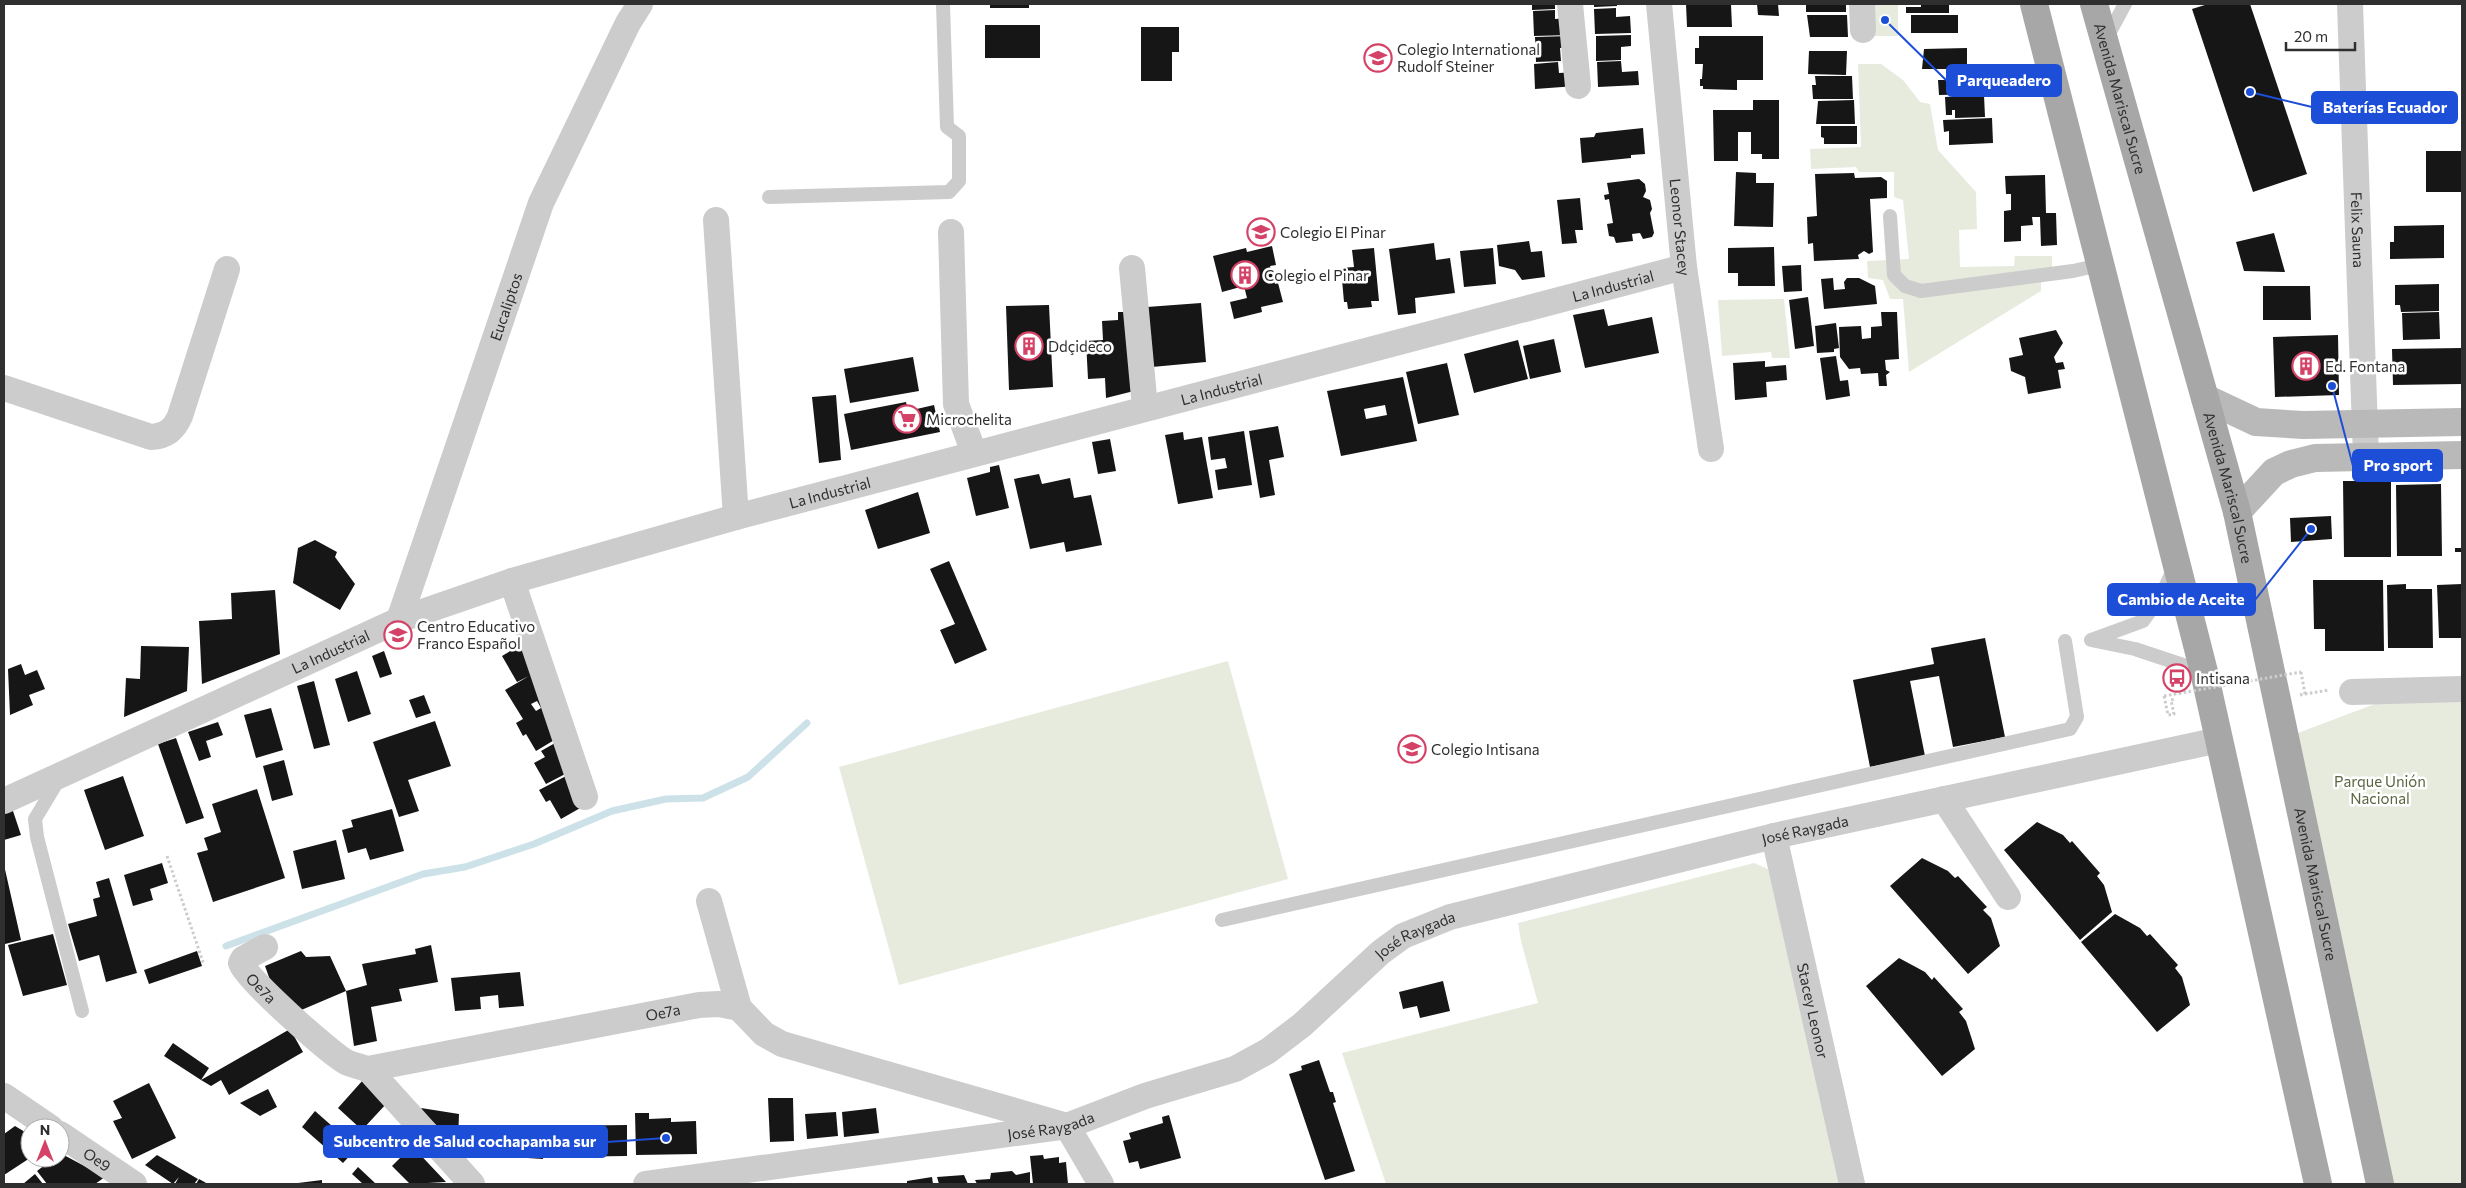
<svg xmlns="http://www.w3.org/2000/svg" width="2466" height="1188" viewBox="0 0 2466 1188" font-family="Commissioner,sans-serif">
<rect width="100%" height="100%" fill="#fff"/>
<path fill="#e7ebde" d="M1873,4H1898V36H1873Z
M1858,64H1881L1903,80L1920,102L1930,104L1938,150L1976,192L1977,229L1959,230L1960,267L2014,266L2015,256H2052V275L2041,281V291L1909,372L1903,299H1890L1883,280L1868,278L1867,261L1909,259L1903,200L1894,197V172H1859L1856,167L1811,169L1810,149L1861,147Z
M1784,299L1790,358H1772L1771,352L1722,356L1718,300Z
M1228,661L1288,879L899,985L839,767Z
M2462,695V1184H2382L2285,738L2388,699Z
M1754,863L1768,869L1851,1184H1386L1342,1053L1538,1003L1521,941L1518,923Z"/>
<g fill="none" stroke-linecap="round" stroke-linejoin="round">
<path stroke="#cce2e8" stroke-width="7" d="M226,946L423,874L465,867L534,844L612,811L666,799L703,798L748,777L807,723"/>
</g>
<path fill="#161616" fill-rule="evenodd" d="M990,4H1029V8H990Z
M1532,4H1555V9L1532,10Z
M1594,4H1617V6L1594,7Z
M1686,4H1731L1732,27H1687Z
M1757,4H1778L1779,16L1758,15Z
M1806,4H1846V12H1806Z
M1921,4H1949V13H1906V7H1921Z
M2208,4H2250L2307,174L2253,192L2192,9Z
M1616,8V17L1630,16L1631,33L1595,34L1594,9Z
M1555,10V19L1569,18L1570,35L1534,36L1533,11Z
M1807,15H1847L1848,37H1810Z
M1911,15H1958V33H1911Z
M985,25H1040V58H985Z
M1141,27H1179V52H1172V81H1141Z
M1631,35V46L1621,47V60L1596,61V36Z
M1570,36L1571,47L1560,48L1561,61L1536,62L1535,37Z
M1699,36H1763V80H1737V90L1703,89V86H1700V79H1702L1703,64H1695V48H1699Z
M1967,48V69H1922L1924,49Z
M1809,51H1847L1846,75L1808,74Z
M1621,61L1622,72L1638,71L1639,85L1598,87L1597,62Z
M1558,62L1559,73L1575,72L1576,86L1535,89L1534,64Z
M1977,70V94L1939,95L1938,80H1947L1946,71Z
M1815,76H1852L1853,99H1813L1812,85H1816Z
M1984,95L1985,117L1955,118V110H1952V115H1946L1945,97Z
M1753,100H1779V159H1762V154H1751V132H1738V161H1714L1713,110H1753Z
M1854,100L1855,124H1816L1818,101Z
M1992,118L1993,143L1949,145V131L1944,132L1943,120Z
M1821,126H1857V144H1824V138L1821,137Z
M1643,128L1645,154L1631,155V158L1582,163L1580,138L1594,137L1596,133Z
M2426,151H2462V192H2426Z
M1736,172L1756,173V183H1774L1773,227L1734,226Z
M1854,173L1855,178L1881,177L1887,181V198L1870,199L1873,252L1869,254L1864,251L1858,255L1859,259L1814,261L1813,243L1808,244L1807,217L1817,216L1815,174Z
M2045,175L2046,213H2056L2057,245L2041,246L2040,217H2032L2033,225L2021,226V241L2004,242V211L2011,210V194H2006L2005,176Z
M1639,179L1645,184L1646,191L1643,197L1650,200L1652,209L1650,213L1654,233L1652,237L1643,239L1640,233L1632,234L1633,241L1616,243L1614,237L1609,236L1607,224L1613,223L1609,199L1605,200L1604,195L1609,194L1607,183Z
M1580,198L1583,230H1575L1577,243L1562,244L1557,200Z
M2444,225V258L2390,259V242H2394V226Z
M2274,233L2285,272L2244,271L2236,242Z
M1529,241L1531,252L1542,251L1545,277L1522,280L1515,270L1499,266L1497,245Z
M1434,243L1436,260L1450,258L1455,293L1415,298L1416,313L1398,315L1389,249Z
M1272,246L1276,265L1270,266L1275,284L1278,283L1283,302L1261,307L1262,312L1234,319L1230,302L1247,298L1244,286L1222,292L1213,256L1246,248L1247,252Z
M1774,247L1775,286H1738V273H1728V248Z
M1374,248L1379,301H1371L1372,307L1348,309L1347,302H1344L1341,268L1354,267L1352,250Z
M1493,248L1496,284L1464,287L1460,251Z
M1801,265L1802,291L1784,292L1782,266Z
M1833,278L1834,290L1845,289L1844,282L1847,278H1859L1875,286L1877,304L1824,309L1821,279Z
M2439,284V311L2401,312L2400,305H2395V285Z
M2263,286H2310L2311,320H2263Z
M1808,297L1814,346L1795,349L1789,300Z
M1201,303L1206,362L1152,367L1147,307Z
M1049,305L1053,387L1009,390L1006,306Z
M1604,309L1608,326L1652,317L1659,353L1585,368L1573,315Z
M1118,312H1133L1138,390L1106,398L1105,378L1088,379L1086,341L1103,340L1102,321L1118,320Z
M1881,312H1897L1899,359L1885,360L1886,370L1890,372L1886,375L1887,386H1879L1878,373L1861,374L1860,368L1849,369L1840,357L1839,327L1861,326L1862,339L1871,338V327L1882,326Z
M2439,312L2440,339L2403,340L2402,313Z
M1836,323L1839,348L1834,349V352L1817,353L1815,326Z
M2056,330L2063,343L2054,357L2056,363L2063,362L2065,369L2058,370L2061,388L2028,394L2025,377L2011,371L2009,358L2023,355L2019,338Z
M2338,335L2339,395L2275,397L2273,337Z
M1554,339L1561,372L1530,379L1523,346Z
M1518,340L1528,379L1474,393L1464,354Z
M2462,348V384L2393,385L2392,349Z
M1836,356L1840,381L1848,380L1850,396L1826,400L1820,358Z
M913,357L919,391L850,403L844,369Z
M1765,361V367L1786,365L1787,380L1766,382L1767,397L1735,400L1733,363Z
M1447,363L1459,415L1418,424L1406,372Z
M1403,377L1417,441L1341,456L1327,391ZM1385,405L1387,415L1366,419L1364,409Z
M836,395L841,460L819,463L812,397Z
M906,402L908,411L934,405L940,432L851,450L844,414Z
M1278,426L1284,457L1269,460L1275,495L1260,498L1249,431Z
M1244,431L1252,485L1218,490L1215,470L1227,468L1225,458L1211,460L1208,437Z
M1183,432L1184,440L1202,437L1213,498L1178,504L1165,435Z
M1110,439L1116,471L1098,474L1092,442Z
M999,465L1009,508L976,516L967,478L990,472V467Z
M1039,474L1042,484L1070,478L1074,498L1091,495L1102,545L1066,552L1064,542L1030,549L1014,479Z
M2343,481H2391V557H2344Z
M2441,484L2442,556H2397L2396,485Z
M918,492L930,533L878,549L865,510Z
M2331,516L2332,539L2291,542L2290,518Z
M315,540L337,552L335,557L355,584L340,610L293,583L298,548Z
M2455,548H2462V552H2455Z
M949,561L987,650L955,664L940,630L955,624L930,569Z
M2313,580H2383L2384,651H2325V629H2314Z
M2406,584V589H2432L2433,648H2388L2387,585Z
M2462,584V638H2439L2437,585Z
M275,590L280,654L202,684L199,621L232,619L231,593Z
M1985,638L2005,737L1953,747L1939,676L1910,681L1925,756L1870,767L1853,680L1934,664L1931,648Z
M525,642L561,736L536,751L526,734L523,736L516,723L523,719L505,690L529,676L517,682L502,656ZM537,701L541,708L536,711L531,704Z
M141,646L189,647L187,691L124,717L126,678L140,679Z
M384,651L392,674L380,678L372,656Z
M21,664L25,675L37,670L45,689L29,695L33,705L10,715L8,669Z
M357,671L371,714L348,722L335,679Z
M314,681L330,745L314,749L297,686Z
M424,695L431,713L416,718L409,700Z
M271,708L283,750L256,758L244,715Z
M435,721L451,766L408,780L419,811L399,817L373,742Z
M218,722L223,735L206,741L211,757L199,761L188,732Z
M176,738L204,818L186,824L158,744Z
M555,743L571,771L546,784L534,763L545,757L541,751Z
M284,760L293,795L272,801L263,766Z
M568,775L582,807L561,819L550,800L546,802L539,790Z
M123,776L144,836L105,850L84,790Z
M257,789L285,878L213,902L197,853L208,850L204,838L221,832L212,804Z
M12,808L21,835L4,840V810Z
M392,809L404,851L370,860L366,848L348,853L342,830L353,827L351,820Z
M2037,822L2063,835L2070,843L2072,841L2100,873L2097,876L2104,885L2112,912L2080,940L2004,850Z
M336,840L345,879L302,889L293,851Z
M1922,858L1948,871L1955,878L1958,876L1987,907L1983,910L1991,918L2000,946L1968,974L1890,886Z
M162,863L168,883L150,889L153,900L133,906L124,875Z
M4,865L21,940L5,944L4,940Z
M109,878L137,973L106,982L99,955L79,961L68,924L97,916L93,899L100,897L96,882Z
M2115,914L2140,928L2147,936L2150,934L2178,965L2175,968L2182,977L2190,1005L2157,1032L2081,942Z
M53,934L67,985L23,996L8,945Z
M431,945L438,982L399,989L402,1001L371,1007L377,1041L354,1046L346,991L367,985L362,964L416,954L415,949Z
M197,951L202,966L149,984L144,970Z
M301,951L306,957L330,956L346,991L299,1011L270,980L265,966Z
M1899,958L1925,972L1932,980L1934,977L1963,1009L1959,1012L1966,1021L1975,1049L1942,1076L1866,986Z
M520,972L524,1006L499,1008L498,995L480,997L481,1009L455,1011L451,978Z
M1443,981L1450,1011L1420,1018L1417,1006L1403,1009L1399,992Z
M290,1029L303,1052L229,1095L221,1080L211,1086L201,1080Z
M173,1043L209,1068L201,1080L164,1056Z
M1319,1060L1330,1092H1333L1336,1102L1333,1103L1355,1171L1325,1180L1289,1074L1302,1070L1301,1066Z
M363,1080L387,1103L362,1130L338,1108Z
M149,1083L176,1138L132,1159L113,1121L122,1118L113,1101Z
M268,1089L277,1107L260,1116L240,1103Z
M768,1098H793L794,1141L770,1142Z
M421,1108L459,1114L458,1141L428,1119Z
M876,1108L879,1133L844,1137L842,1112Z
M315,1111L357,1148L343,1163L302,1127Z
M836,1112L838,1136L807,1139L805,1114Z
M635,1113H649V1119L671,1118V1122L696,1121L697,1154L636,1155Z
M1169,1115L1181,1158L1140,1169L1138,1161L1129,1163L1123,1141L1131,1139L1129,1133L1163,1123L1162,1117Z
M627,1125V1156L550,1157L549,1126Z
M15,1126L30,1135V1158L4,1175V1134Z
M472,1131L545,1135L543,1159L497,1156L495,1151L471,1150Z
M412,1146L446,1182L410,1184L392,1166Z
M60,1153L105,1177L95,1184H47L37,1171L54,1158H60Z
M157,1155L198,1179L194,1184H175L179,1177L173,1184L145,1165Z
M1043,1155L1044,1159L1059,1157V1163L1066,1162L1068,1184H1033L1030,1156Z
M358,1167L375,1183L373,1184H363L352,1174Z
M1012,1171L1016,1175L1030,1172V1184H977L975,1180L990,1179L991,1173Z
M35,1174L43,1184H23Z
M964,1175L968,1184H939L937,1177Z
M932,1177L933,1184H907V1181Z
M199,1179L208,1184H196Z
M322,1180V1184H298V1183Z"/>
<g fill="none" stroke-linecap="round" stroke-linejoin="round">
<path stroke="#ccc" stroke-width="3" stroke-dasharray="2.5 2.5" stroke-linecap="butt" d="M2233,684L2247,682
M2305,694L2329,690
M2300,695L2305,694L2301,672
M2164,696L2168,715L2174,714L2171,700L2175,699
M167,856L204,965"/>
<path stroke="#ccc" stroke-width="14" d="M2105,41L2125,4
M769,197L949,192L959,181V136L947,127L943,4
M1890,216L1894,275L1905,286L1921,291L2073,271L2100,265
M2091,640L2143,621L2161,596L2175,566
M2091,640L2135,649L2204,672
M59,779L35,819L37,837L82,1011
M1222,920L2070,729L2077,717L2065,641"/>
<g stroke="#ccc" stroke-width="26">
<path d="M1570,4L1578,86"/>
<path id="s1" d="M1659,4L1684,267L1711,449"/>
<path d="M1862,4L1863,30"/>
<path id="s2" d="M2350,4L2366,457"/>
<path d="M716,220L736,517"/>
<path d="M951,232L956,404L974,453"/>
<path d="M1132,268L1145,408"/>
<path d="M4,388L151,437C166,436 174,430 180,416L227,269"/>
<path d="M512,581L585,797"/>
<path id="s3" d="M399,620L541,203L628,23L640,4"/>
<path d="M2352,692L2462,689"/>
<path d="M1944,799L2008,897"/>
<path id="s4" d="M4,801L399,620L512,581L736,517L1684,267"/>
<path id="s5" d="M1774,836L1852,1184"/>
<path d="M709,901L739,1008"/>
<path id="s6" d="M265,947L243,959L241,963C244,977 331,1054 346,1062C353,1065 361,1067 368,1069L699,1005L719,1004L739,1008L764,1034L782,1044L1067,1126L1101,1184"/>
<path d="M368,1069L472,1184"/>
<path d="M4,1096L51,1128"/>
<path id="s7" d="M60,1134L134,1184"/>
<path id="s8" d="M646,1184L1067,1126L1145,1096L1235,1069L1268,1051L1302,1025L1381,952L1403,936L1450,917L1774,836L2219,740"/>
</g>
<path stroke="#b9b9b9" stroke-width="28" d="M2205,398L2256,422L2303,425L2462,422
M2237,512L2274,472L2291,464L2315,458L2462,455"/>
<g stroke="#a7a7a7" stroke-width="28">
<path d="M2034,4L2204,672L2318,1184"/>
<path id="s9" d="M2094,4L2237,512L2380,1184"/>
</g>
<path stroke="#ccc" stroke-width="3" stroke-dasharray="2.5 2.5" stroke-linecap="butt" d="M2250,681L2301,672
M2164,696L2233,684"/>
</g>
<defs>
<g id="school-ring" transform="scale(1.4375)"><circle r="9.5" fill="#fff" stroke="#d44367" stroke-width="1.5"/><path d="M0-5L7-2L0 1L-7-2ZM-4 1L0 2.5L4 1V4Q0 6-4 4Z" fill="#d44367"/></g>
<g id="building-ring" transform="scale(1.4375)"><circle r="9.5" fill="#fff" stroke="#d44367" stroke-width="1.5"/><path d="M-4-6H4V6H1V3H-1V6H-4ZM-2.5-4.3h1.7v1.8h-1.7ZM.8-4.3h1.7v1.8H.8ZM-2.5-1h1.7V.8h-1.7ZM.8-1h1.7V.8H.8Z" fill="#d44367"/></g>
<g id="supermarket-ring" transform="scale(1.4375)"><circle r="9.5" fill="#fff" stroke="#d44367" stroke-width="1.5"/><path d="M-6-5.5h2.5l.6 2H6L4.5 2H-2.5L-4.4-4H-6ZM-1.5 3.2a1.3 1.3 0 1 0 .1 0ZM3 3.2a1.3 1.3 0 1 0 .1 0Z" fill="#d44367"/></g>
<g id="bus-ring" transform="scale(1.4375)"><circle r="9.5" fill="#fff" stroke="#d44367" stroke-width="1.5"/><path d="M-5-6H5V4H4V6H2V4H-2V6H-4V4H-5ZM-3.5-4V0h7V-4ZM-3.5 1.2v1.5H-2V1.2ZM2 1.2v1.5H3.5V1.2Z" fill="#d44367"/></g>
<g id="university-ring" transform="scale(1.4375)"><circle r="9.5" fill="#fff" stroke="#d44367" stroke-width="1.5"/><path d="M0-5L7-2L0 1L-7-2ZM-4 1L0 2.5L4 1V4Q0 6-4 4Z" fill="#d44367"/></g>
</defs>
<g fill-rule="evenodd">
<use href="#school-ring" x="1378" y="58"/>
<use href="#school-ring" x="1261" y="232"/>
<use href="#building-ring" x="1245" y="275"/>
<use href="#building-ring" x="1029" y="346"/>
<use href="#building-ring" x="2306" y="366"/>
<use href="#supermarket-ring" x="907" y="419"/>
<use href="#school-ring" x="398" y="635"/>
<use href="#bus-ring" x="2177" y="678"/>
<use href="#university-ring" x="1412" y="749"/>
</g>
<g text-anchor="middle" dominant-baseline="central" stroke-width="5" stroke-linejoin="round" paint-order="stroke">
<g font-size="15" fill="#2f2f2f" stroke="#fff" text-anchor="start">
<text x="1397" y="49">Colegio International<tspan x="1397" dy="17">Rudolf Steiner</tspan></text>
<text x="1280" y="232">Colegio El Pinar</text>
<text x="1264" y="275">Colegio el Pinar</text>
<text x="1048" y="346">Ddçideco</text>
<text x="2325" y="366">Ed. Fontana</text>
<text x="926" y="419">Microchelita</text>
<text x="417" y="626">Centro Educativo<tspan x="417" dy="17">Franco Español</tspan></text>
<text x="2196" y="678">Intisana</text>
<text x="1431" y="749">Colegio Intisana</text>
</g>
<g font-size="15" fill="#2f2f2f" stroke="#fff">
<text stroke="none"><textPath href="#s9" startOffset="98">Avenida Mariscal Sucre</textPath></text>
<text stroke="none"><textPath href="#s1" startOffset="224">Leonor Stacey</textPath></text>
<text stroke="none"><textPath href="#s2" startOffset="226">Felix Sauna</textPath></text>
<text stroke="none"><textPath href="#s4" startOffset="1694">La Industrial</textPath></text>
<text stroke="none"><textPath href="#s3" startOffset="331">Eucaliptos</textPath></text>
<text stroke="none"><textPath href="#s4" startOffset="1289">La Industrial</textPath></text>
<text stroke="none"><textPath href="#s9" startOffset="502">Avenida Mariscal Sucre</textPath></text>
<text stroke="none"><textPath href="#s4" startOffset="884">La Industrial</textPath></text>
<text stroke="none"><textPath href="#s4" startOffset="359">La Industrial</textPath></text>
<text stroke="none"><textPath href="#s8" startOffset="1234">José Raygada</textPath></text>
<text stroke="none"><textPath href="#s9" startOffset="908">Avenida Mariscal Sucre</textPath></text>
<text stroke="none"><textPath href="#s8" startOffset="829">José Raygada</textPath></text>
<text stroke="none"><textPath href="#s6" startOffset="62">Oe7a</textPath></text>
<text stroke="none"><textPath href="#s5" startOffset="179">Stacey Leonor</textPath></text>
<text stroke="none"><textPath href="#s6" startOffset="498">Oe7a</textPath></text>
<text stroke="none"><textPath href="#s8" startOffset="409">José Raygada</textPath></text>
<text stroke="none"><textPath href="#s7" startOffset="45">Oe9</textPath></text>
</g>
<g font-size="15" fill="#596641" stroke="#fff">
<text x="2380" y="781">Parque Unión<tspan x="2380" dy="17">Nacional</tspan></text>
</g>
</g>
<path fill="none" stroke="#1d4ed8" stroke-width="2" d="M1885 20L1947 81M2250 92L2312 107M2332 386L2353 466M2311 529L2255 600M666 1138L607 1142"/>
<g fill="#1d4ed8" stroke="#fff" stroke-width="2">
<circle cx="1885" cy="20" r="5"/>
<circle cx="2250" cy="92" r="5"/>
<circle cx="2332" cy="386" r="5"/>
<circle cx="2311" cy="529" r="5"/>
<circle cx="666" cy="1138" r="5"/>
</g>
<g fill="#1d4ed8" stroke="#1d4ed8" stroke-width="2">
<rect x="1947" y="65" width="114" height="31" rx="5"/>
<rect x="2312" y="92" width="145" height="31" rx="5"/>
<rect x="2353" y="450" width="89" height="31" rx="5"/>
<rect x="2108" y="584" width="147" height="31" rx="5"/>
<rect x="324" y="1126" width="283" height="31" rx="5"/>
</g>
<g font-size="16" text-anchor="middle" font-weight="bold" fill="#fff">
<text x="2004" y="86">Parqueadero</text>
<text x="2385" y="113">Baterías Ecuador</text>
<text x="2398" y="471">Pro sport</text>
<text x="2181" y="605">Cambio de Aceite</text>
<text x="465" y="1147">Subcentro de Salud cochapamba sur</text>
</g>
<rect width="2466" height="1188" fill="none" stroke="#2f2f2f" stroke-width="10"/>
<g transform="translate(45 1143)"><circle r="24" fill="#ffffff" stroke="#acacac"/>
<path d="M0-4L9 19L0 12L-9 19Z" fill="#d44367"/>
<text y="-8" font-size="14" font-weight="bold" text-anchor="middle" fill="#2f2f2f">N</text>
</g>
<path d="M2286 42v8h69v-8" fill="none" stroke="#2f2f2f" stroke-width="2.5"/>
<text x="2294" y="42" font-size="15" fill="#2f2f2f" stroke="#ffffff" stroke-width="4" paint-order="stroke">20 m</text>
</svg>
